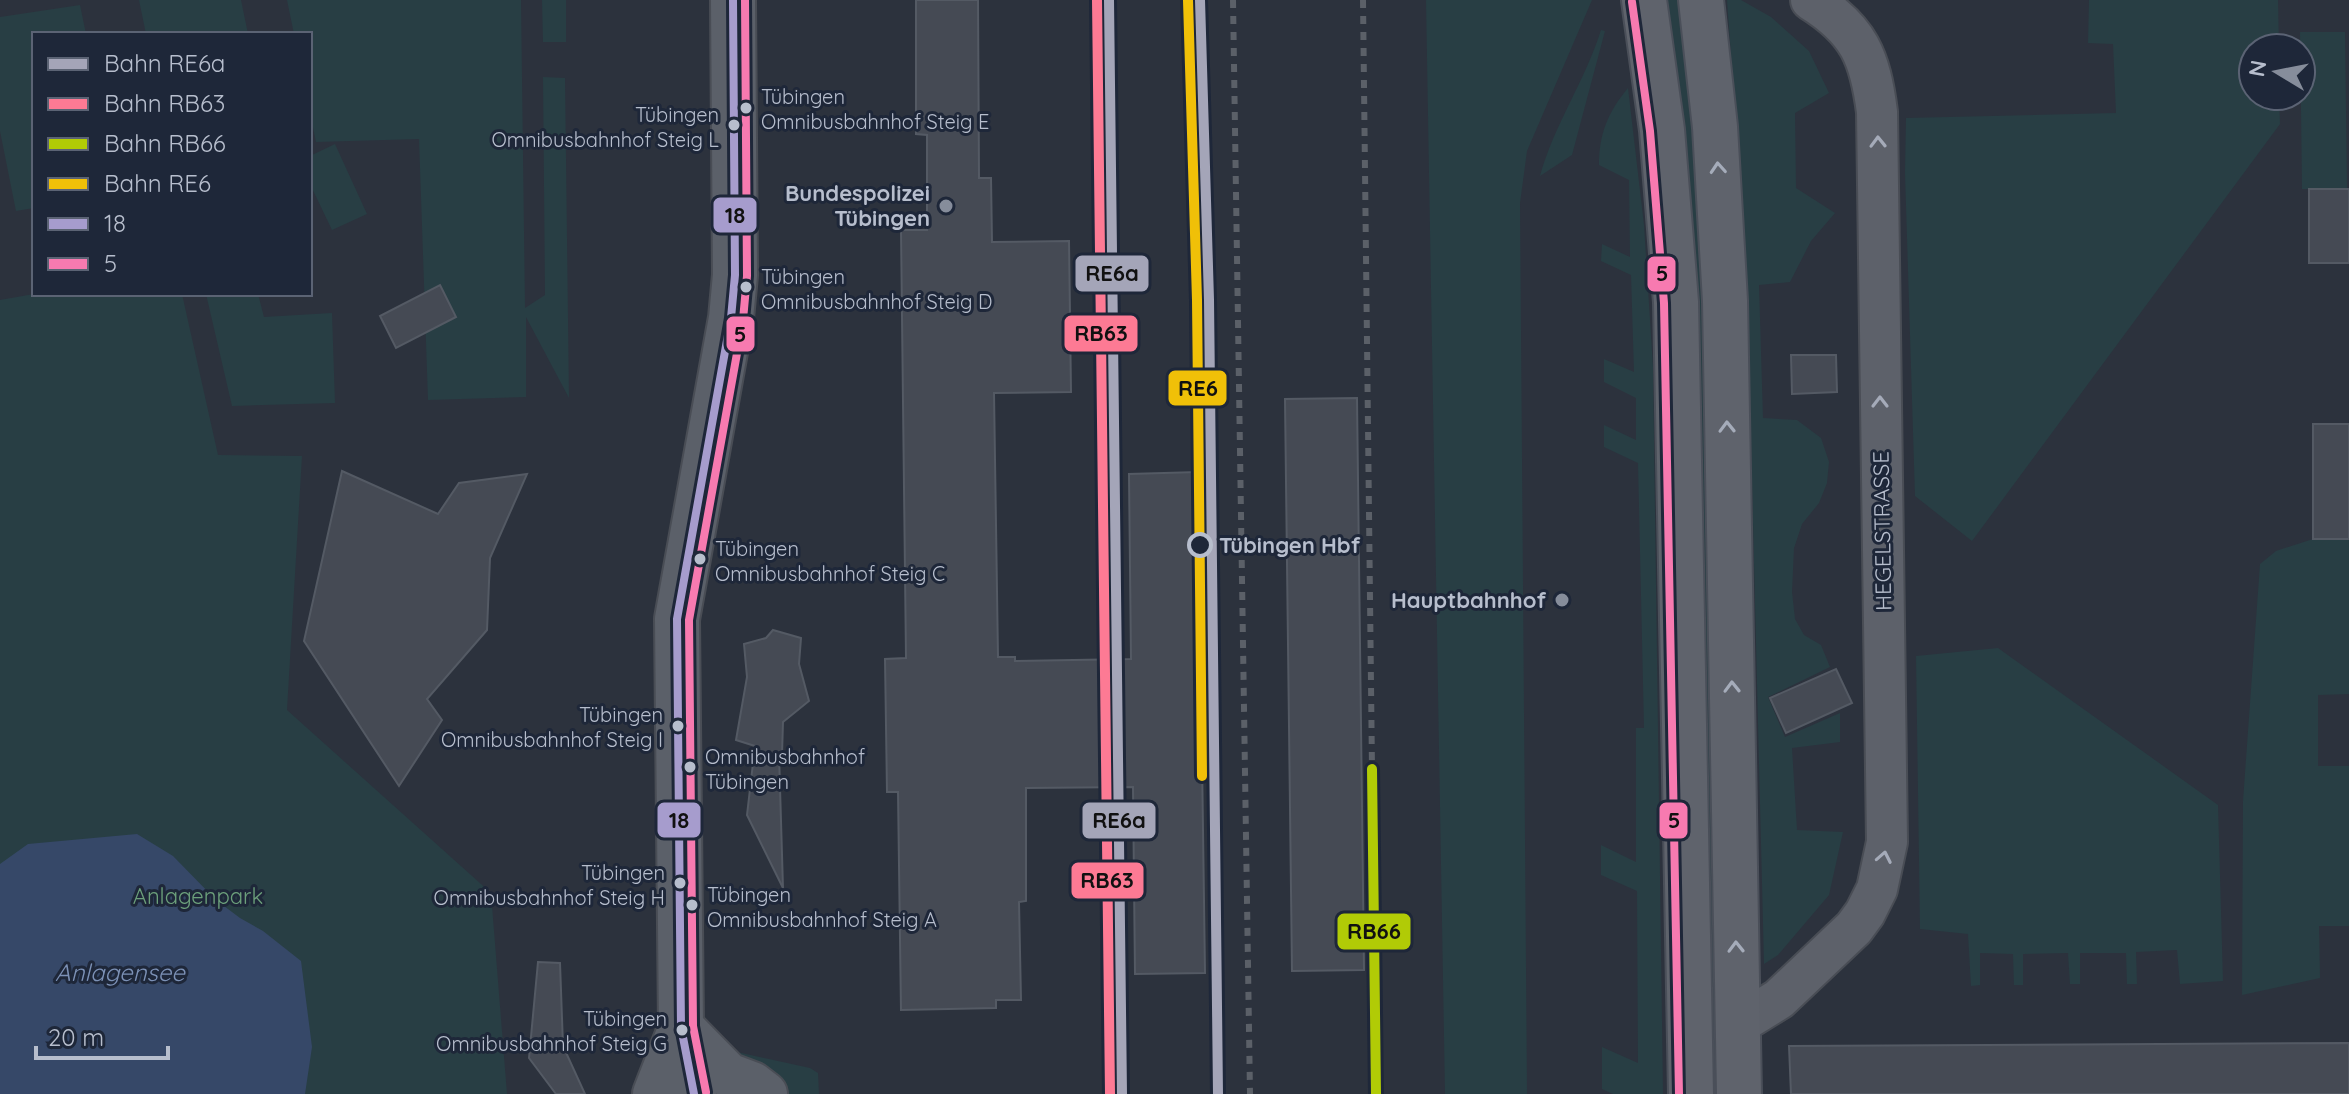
<svg xmlns="http://www.w3.org/2000/svg" width="2349" height="1094" viewBox="0 0 2349 1094" font-family="Quicksand,sans-serif">
<rect width="100%" height="100%" fill="#2c323d"/>
<path fill="#283e44" d="M139,0H241L248,34H146Z
M287,0H521L525,308L545,295L543,77L565,78L569,398L526,317V397L428,400L419,139L316,142L310,113V34H294Z
M542,0H566V42H543Z
M1426,0H1592L1527,151L1520,203L1527,1094H1445Z
M1663,0H1680L1696,160L1704,321L1720,1094H1705Z
M1727,0H1741L1771,17L1809,51L1829,93L1795,113L1796,188L1835,213L1811,241L1790,282L1759,285L1763,418L1797,420L1821,438L1829,462L1827,483L1819,503L1802,524L1794,548L1792,592L1795,619L1804,635L1821,645L1830,667L1768,697L1785,737L1840,713V742L1792,748L1797,830L1843,832L1829,895L1778,955L1764,964L1747,281Z
M2089,0H2278L2279,48H2253V96H2279L2280,124L1972,541L1915,496L1905,173L1906,118L2116,113L2113,44L2088,43Z
M80,5L86,34H34V208L16,211L0,131V17Z
M1601,30L1605,31L1572,155L1540,176C1554,125 1585,81 1601,30Z
M2300,32H2345L2347,189H2302Z
M1628,88L1644,225L1653,367L1663,1094H1613L1602,1089V1047L1638,1063L1637,891L1601,875V845L1636,862V728H1644L1638,463L1604,447V425L1636,440V398L1604,382V359L1634,372L1631,275L1601,261L1602,244L1630,257L1629,180L1599,165C1599,134 1608,112 1628,88Z
M335,144L367,214L332,230L310,184V156Z
M34,294H182L218,455L302,456L287,710L491,893L507,1094H0V300Z
M206,294H258L264,317L332,313L335,403L232,406Z
M2313,539H2349V694L2318,695V766H2349V926H2319L2320,978L2242,995L2243,801L2260,564L2276,551Z
M1998,648L2218,805L2223,981L2180,984L2177,950L2136,952L2137,984H2127L2126,953H2080V984H2070L2068,953L2023,954V985H2014L2013,954L1980,953V985L1971,986L1968,934L1920,929L1916,656Z
M728,1050L810,1068L818,1073L819,1094H780Z"/>
<path fill="#364868" d="M137,834L173,856L216,900L240,918L263,931L301,961L312,1047L305,1094H0V864L28,844Z"/>
<path fill="#454a54" stroke="#545a64" stroke-width="2" d="M916,0H978L979,178H991L992,242L1069,241L1071,392L994,393L998,657H1015V661L1131,659L1129,474L1198,472L1205,973L1135,974L1133,787L1026,788V901L1019,902L1021,1000H996V1008L901,1010L898,792H887L885,659L906,658L901,230H927V135L916,134Z
M2309,189H2349V263H2309Z
M440,285L456,317L396,348L380,316Z
M1791,355H1836L1837,392L1792,394Z
M1357,398L1364,970L1292,971L1285,399Z
M2313,424H2349V539H2313Z
M342,471L438,514L459,483L527,474L490,558L487,630L427,699L442,720L399,786L304,641Z
M773,630L801,638L799,664L809,701L783,722L782,755L779,754L783,888L747,815L755,746L736,740L747,677L744,644L766,638Z
M1836,669L1852,703L1786,733L1770,698Z
M538,962L560,963L563,1046L585,1094H556L529,1058Z
M2349,1043V1094H1791L1789,1046Z"/>
<g fill="none" stroke-linecap="round" stroke-linejoin="round">
<g stroke="#494d55" stroke-width="44">
<path id="street" d="M1737,1025L1779,999L1854,928L1865,913L1877,889L1887,842L1877,112C1870,57 1859,30 1811,0"/>
</g>
<g stroke="#494d55" stroke-width="48">
<path id="secondary" d="M681,1027L728,1075L752,1084L765,1094
M655,1094L681,1027
M694,1094L681,1027L677,619L731,318L735,275L733,0"/>
</g>
<g stroke="#4a4f59" stroke-width="48">
<path id="primary" d="M1644,0L1662,130L1676,302L1691,1094
M1701,0L1715,127L1725,301L1739,1094"/>
</g>
<use href="#street" stroke="#5d616a" stroke-width="40"/>
<use href="#secondary" stroke="#5b6069" stroke-width="44"/>
<use href="#primary" stroke="#5f636c" stroke-width="44"/>
<path stroke="#5b6068" stroke-width="6" stroke-dasharray="8 8" stroke-linecap="butt" d="M1233,0L1250,1094
M1363,0L1372,769"/>
<g stroke="#1e2739" stroke-width="14">
<path id="bus-1" d="M694,1094L681,1027L677,619L731,318L735,275L733,0"/>
</g>
<g stroke="#1e2739" stroke-width="14">
<path id="bus-2" d="M1632,2L1650,131L1664,303L1679,1094
M706,1092L693,1026L689,620L743,320L747,276L745,0"/>
</g>
<use href="#bus-1" stroke="#a69ccd" stroke-width="8"/>
<use href="#bus-2" stroke="#f77ab0" stroke-width="8"/>
<g stroke="#1e2739" stroke-width="16">
<path id="rail-1" d="M1109,0L1122,1094
M1200,0L1209,300L1218,1094"/>
</g>
<g stroke="#1e2739" stroke-width="16">
<path id="rail-2" d="M1097,0L1110,1094"/>
</g>
<g stroke="#1e2739" stroke-width="16">
<path id="rail-3" d="M1372,769L1376,1094"/>
</g>
<g stroke="#1e2739" stroke-width="16">
<path id="rail-4" d="M1188,0L1197,300L1202,776"/>
</g>
<use href="#rail-1" stroke="#a4a5b8" stroke-width="10"/>
<use href="#rail-2" stroke="#fd7a94" stroke-width="10"/>
<use href="#rail-3" stroke="#b1cb06" stroke-width="10"/>
<use href="#rail-4" stroke="#f0c008" stroke-width="10"/>
</g>
<defs><path id="oneway-chevron" d="M-2-3.5L2.5 0L-2 3.5" fill="none" stroke-width="1.6" stroke-linecap="round" stroke-linejoin="round" transform="scale(2)"/></defs>
<g stroke="#a5abb9">
<use href="#oneway-chevron" transform="translate(1878 142) rotate(-91)"/>
<use href="#oneway-chevron" transform="translate(1880 402) rotate(-90)"/>
<use href="#oneway-chevron" transform="translate(1884 857) rotate(-79)"/>
</g>
<g stroke="#a5acba">
<use href="#oneway-chevron" transform="translate(1718 168) rotate(-94)"/>
<use href="#oneway-chevron" transform="translate(1727 427) rotate(-91)"/>
<use href="#oneway-chevron" transform="translate(1732 687) rotate(-91)"/>
<use href="#oneway-chevron" transform="translate(1736 947) rotate(-91)"/>
</g>
<g fill="#b7becd" stroke="#1e2739" stroke-width="3">
<circle cx="746" cy="108" r="7"/>
<circle cx="734" cy="125" r="7"/>
<circle cx="746" cy="287" r="7"/>
<circle cx="700" cy="559" r="7"/>
<circle cx="678" cy="726" r="7"/>
<circle cx="690" cy="767" r="7"/>
<circle cx="680" cy="883" r="7"/>
<circle cx="692" cy="905" r="7"/>
<circle cx="682" cy="1030" r="7"/>
</g>
<g fill="#868d9b" stroke="#1e2739" stroke-width="3">
<circle cx="946" cy="206" r="8"/>
<circle cx="1562" cy="600" r="8"/>
</g>
<circle fill="#1e2739" stroke="#b7becd" stroke-width="4" cx="1200" cy="545" r="11"/>
<g text-anchor="middle" dominant-baseline="central" stroke-width="6" stroke-linejoin="round" paint-order="stroke">
<g font-size="20" fill="#b7becd" stroke="#1e2739" text-anchor="start">
<text x="761" y="96">Tübingen<tspan x="761" dy="25">Omnibusbahnhof Steig E</tspan></text>
<text x="719" y="114" text-anchor="end">Tübingen<tspan x="719" dy="25">Omnibusbahnhof Steig L</tspan></text>
<text x="761" y="276">Tübingen<tspan x="761" dy="25">Omnibusbahnhof Steig D</tspan></text>
<text x="715" y="548">Tübingen<tspan x="715" dy="25">Omnibusbahnhof Steig C</tspan></text>
<text x="663" y="714" text-anchor="end">Tübingen<tspan x="663" dy="25">Omnibusbahnhof Steig I</tspan></text>
<text x="705" y="756">Omnibusbahnhof<tspan x="705" dy="25">Tübingen</tspan></text>
<text x="665" y="872" text-anchor="end">Tübingen<tspan x="665" dy="25">Omnibusbahnhof Steig H</tspan></text>
<text x="707" y="894">Tübingen<tspan x="707" dy="25">Omnibusbahnhof Steig A</tspan></text>
<text x="667" y="1018" text-anchor="end">Tübingen<tspan x="667" dy="25">Omnibusbahnhof Steig G</tspan></text>
</g>
<g font-size="22" font-weight="bold" fill="#b7becd" stroke="#1e2739" text-anchor="end">
<text x="930" y="193">Bundespolizei<tspan x="930" dy="25">Tübingen</tspan></text>
<text x="1546" y="600">Hauptbahnhof</text>
</g>
<g font-size="22" fill="#b7becd" stroke="#1e2739">
<text transform="translate(1882 531) rotate(-91)">HEGELSTRASSE</text>
</g>
<g font-size="22" font-weight="bold" fill="#b7becd" stroke="#1e2739" text-anchor="start">
<text x="1219" y="545">Tübingen Hbf</text>
</g>
<g font-size="22" fill="#6ca07b" stroke="#1e2739">
<text x="198" y="896">Anlagenpark</text>
</g>
<g font-size="24" font-style="italic" fill="#7c91b6" stroke="#1e2739">
<text x="120" y="972">Anlagensee</text>
</g>
</g>
<g stroke="#1e2739" stroke-width="3">
<rect x="712" y="196" width="46" height="38" rx="8" fill="#a69ccd"/>
<rect x="1074" y="254" width="76" height="39" rx="8" fill="#a4a5b8"/>
<rect x="1646" y="255" width="31" height="38" rx="8" fill="#f77ab0"/>
<rect x="1063" y="314" width="76" height="39" rx="8" fill="#fd7a94"/>
<rect x="725" y="315" width="31" height="38" rx="8" fill="#f77ab0"/>
<rect x="1167" y="369" width="61" height="38" rx="8" fill="#f0c008"/>
<rect x="656" y="801" width="46" height="38" rx="8" fill="#a69ccd"/>
<rect x="1081" y="801" width="76" height="39" rx="8" fill="#a4a5b8"/>
<rect x="1658" y="801" width="31" height="39" rx="8" fill="#f77ab0"/>
<rect x="1070" y="861" width="75" height="39" rx="8" fill="#fd7a94"/>
<rect x="1336" y="912" width="76" height="39" rx="8" fill="#b1cb06"/>
</g>
<g font-size="22" text-anchor="middle" font-weight="bold" fill="#111">
<text x="735" y="223">18</text>
<text x="1112" y="281">RE6a</text>
<text x="1662" y="281">5</text>
<text x="1101" y="341">RB63</text>
<text x="740" y="342">5</text>
<text x="1198" y="396">RE6</text>
<text x="679" y="828">18</text>
<text x="1119" y="828">RE6a</text>
<text x="1674" y="828">5</text>
<text x="1107" y="888">RB63</text>
<text x="1374" y="939">RB66</text>
</g>
<rect x="32" y="32" width="280" height="264" fill="#1e2739" stroke="#5b6374" stroke-width="2"/>
<rect x="48" y="58" width="40" height="12" fill="#a4a5b8" stroke="#5b6374" stroke-width="2"/>
<text x="104" y="72" font-size="24" fill="#b7becd">Bahn RE6a</text>
<rect x="48" y="98" width="40" height="12" fill="#fd7a94" stroke="#5b6374" stroke-width="2"/>
<text x="104" y="112" font-size="24" fill="#b7becd">Bahn RB63</text>
<rect x="48" y="138" width="40" height="12" fill="#b1cb06" stroke="#5b6374" stroke-width="2"/>
<text x="104" y="152" font-size="24" fill="#b7becd">Bahn RB66</text>
<rect x="48" y="178" width="40" height="12" fill="#f0c008" stroke="#5b6374" stroke-width="2"/>
<text x="104" y="192" font-size="24" fill="#b7becd">Bahn RE6</text>
<rect x="48" y="218" width="40" height="12" fill="#a69ccd" stroke="#5b6374" stroke-width="2"/>
<text x="104" y="232" font-size="24" fill="#b7becd">18</text>
<rect x="48" y="258" width="40" height="12" fill="#f77ab0" stroke="#5b6374" stroke-width="2"/>
<text x="104" y="272" font-size="24" fill="#b7becd">5</text>
<g transform="translate(2277 72) rotate(280)"><circle r="38" fill="#1e2739" stroke="#5b6374" stroke-width="2"/>
<path d="M0-6L14 30L0 20L-14 30Z" fill="#868d9b"/>
<text y="-12" font-size="22" font-weight="bold" text-anchor="middle" fill="#b7becd">N</text>
</g>
<path d="M36 1046v12h132v-12" fill="none" stroke="#b7becd" stroke-width="4"/>
<text x="48" y="1046" font-size="24" fill="#b7becd" stroke="#1e2739" stroke-width="6" paint-order="stroke">20 m</text>
</svg>
